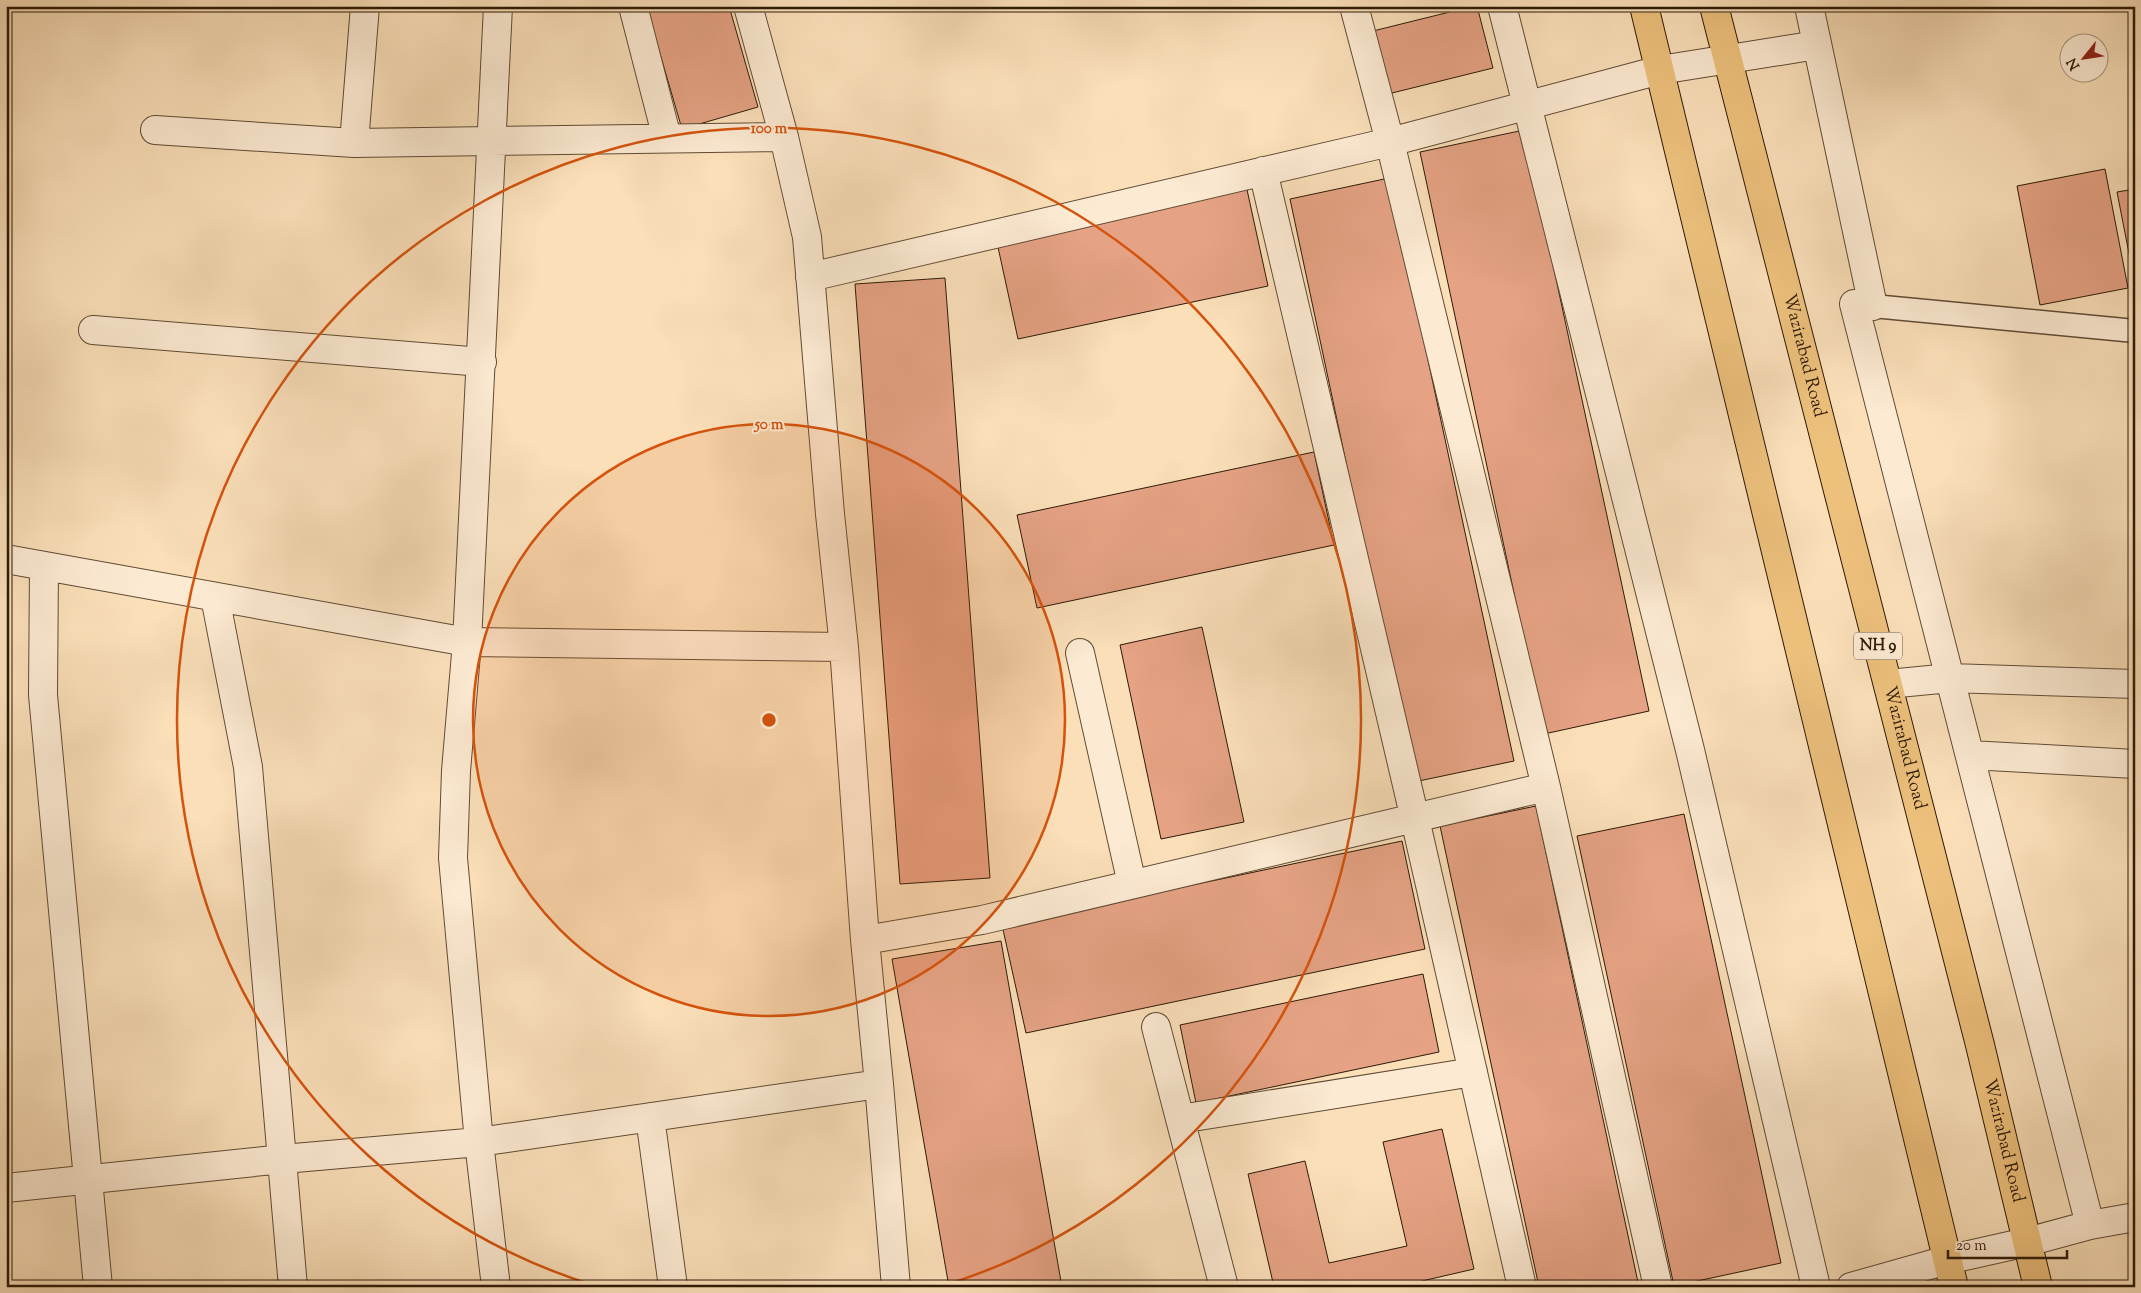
<svg xmlns="http://www.w3.org/2000/svg" width="2141" height="1293" viewBox="0 0 2141 1293" font-family="'Sorts Mill Goudy',serif">
<rect width="100%" height="100%" fill="#fadfb9"/>
<filter id="stains"><feTurbulence type="fractalNoise" baseFrequency=".004" numOctaves="4"/><feColorMatrix values="0 0 0 0 .2 0 0 0 0 .09 0 0 0 0 .02 0 0 0 .5 -.17"/></filter>
<radialGradient id="worn" r=".72"><stop offset=".6" stop-color="#630" stop-opacity="0"/><stop offset="1" stop-color="#630" stop-opacity=".3"/></radialGradient>
<path fill="#e5a284" stroke="#2c1a07" d="M646,6H729L758,107L682,129Z
M1474,6H1477L1493,68L1388,94L1373,31Z
M1524,130L1649,711L1544,734L1420,152Z
M2105,169L2128,288L2040,305L2017,186Z
M1389,178L1514,761L1414,782L1290,199Z
M1246,185L1268,286L1018,339L996,238Z
M2135,189V284L2117,192Z
M945,278L990,878L900,884L855,284Z
M1314,452L1334,545L1037,608L1017,515Z
M1202,627L1244,822L1161,839L1120,645Z
M1536,806L1639,1287H1539L1440,826Z
M1684,814L1781,1263L1674,1286L1577,836Z
M1402,841L1425,949L1026,1033L1002,925Z
M1001,941L1062,1287H949L892,959Z
M1423,974L1439,1052L1196,1103L1180,1025Z
M1442,1129L1474,1269L1396,1287H1274L1248,1174L1305,1161L1329,1263L1407,1246L1383,1142Z"/>
<g fill="none" stroke-linecap="round" stroke-linejoin="round">
<g stroke="#604b34" stroke-width="25">
<path id="lane" d="M1873,306L2135,331"/>
</g>
<g stroke="#604b34" stroke-width="30">
<path id="street" d="M633,6L667,138
M748,6L784,137L807,237L830,514L844,647L865,940L879,1084L896,1287
M1354,6L1390,142L1546,787L1658,1287
M1502,6L1690,750L1816,1287
M1809,6L1873,306L1854,304L2090,1225
M155,130L354,143L784,137
M354,143L365,6
M1263,171L1415,819L1522,1287
M810,277L1390,142L1660,70L1817,45
M93,330L482,362
M6,559L467,642L844,647
M44,566L43,695L98,1287
M215,597L248,767L293,1287
M1080,653L1132,884
M1888,684L1950,678L2135,684
M1970,755L2135,764
M865,940L982,920L1546,787
M1156,1027L1224,1287
M650,1117L673,1287
M1180,1119L1473,1072
M6,1188L283,1159L479,1142L879,1084
M496,1287L479,1142L453,858L456,771L467,642L498,6
M1851,1287L1947,1260L2027,1242L2090,1225L2135,1217"/>
</g>
<g stroke="#2c1a07" stroke-width="30">
<g id="highway">
<path d="M1644,6L1954,1287"/>
<path id="s1" d="M1714,6L1980,1045L2038,1287"/>
</g>
</g>
<use href="#lane" stroke="#fcead2" stroke-width="22"/>
<use href="#street" stroke="#fcead2" stroke-width="28"/>
<use href="#highway" stroke="#edc07c" stroke-width="28"/>
</g>
<circle cx="769" cy="720" r="296" fill="#d5530c" fill-opacity=".12"/>
<g fill="none" stroke="#d5530c" stroke-width="2.5">
<circle cx="769" cy="720" r="296"/>
<path d="M596 1286A592 592 0 1 1 942 1286"/>
</g>
<g text-anchor="middle" dominant-baseline="central" stroke-width="4" stroke-linejoin="round" paint-order="stroke">
<rect fill="#fcead2" stroke="#6a5844" stroke-width="1" x="1854" y="632.5" width="48" height="27" rx="4"/>
<g font-size="16" font-weight="bold" fill="#2c1a07">
<text x="1878" y="646">NH 9</text>
</g>
<g font-size="18" fill="#2c1a07" stroke="#fcead2">
<text stroke="none"><textPath href="#s1" startOffset="361">Wazirabad Road</textPath></text>
<text stroke="none"><textPath href="#s1" startOffset="766">Wazirabad Road</textPath></text>
<text stroke="none"><textPath href="#s1" startOffset="1171">Wazirabad Road</textPath></text>
</g>
</g>
<circle cx="769" cy="720" r="8" fill="#d5530c" stroke="#fcead2" stroke-width="2.5"/>
<g font-size="15" text-anchor="middle" font-weight="bold" fill="#d5530c" stroke="#fcead2" stroke-width="4" stroke-linejoin="round" paint-order="stroke">
<text x="769" y="133">100 m</text>
<text x="769" y="429">50 m</text>
</g>
<rect width="2141" height="1293" fill="none" stroke="#fadfb9" stroke-width="25"/>
<rect x="8" y="8" width="2126" height="1278" fill="none" stroke="#2c1a07" stroke-width="2.5"/>
<rect x="12" y="12" width="2116" height="1268" fill="none" stroke="#2c1a07"/>
<g transform="translate(2084 58) rotate(240)"><circle r="24" fill="#fcead2" stroke="#a99781"/>
<path d="M0-4L9 19L0 12L-9 19Z" fill="#8f2418"/>
<text y="-8" font-size="14" font-weight="bold" text-anchor="middle" fill="#2c1a07">N</text>
</g>
<path d="M1948 1250v8h119v-8" fill="none" stroke="#2c1a07" stroke-width="2.5"/>
<text x="1956" y="1250" font-size="15" fill="#2c1a07" stroke="#fcead2" stroke-width="4" paint-order="stroke">20 m</text>
<rect width="100%" height="100%" filter="url(#stains)"/>
<rect width="100%" height="100%" fill="url(#worn)"/>
</svg>
